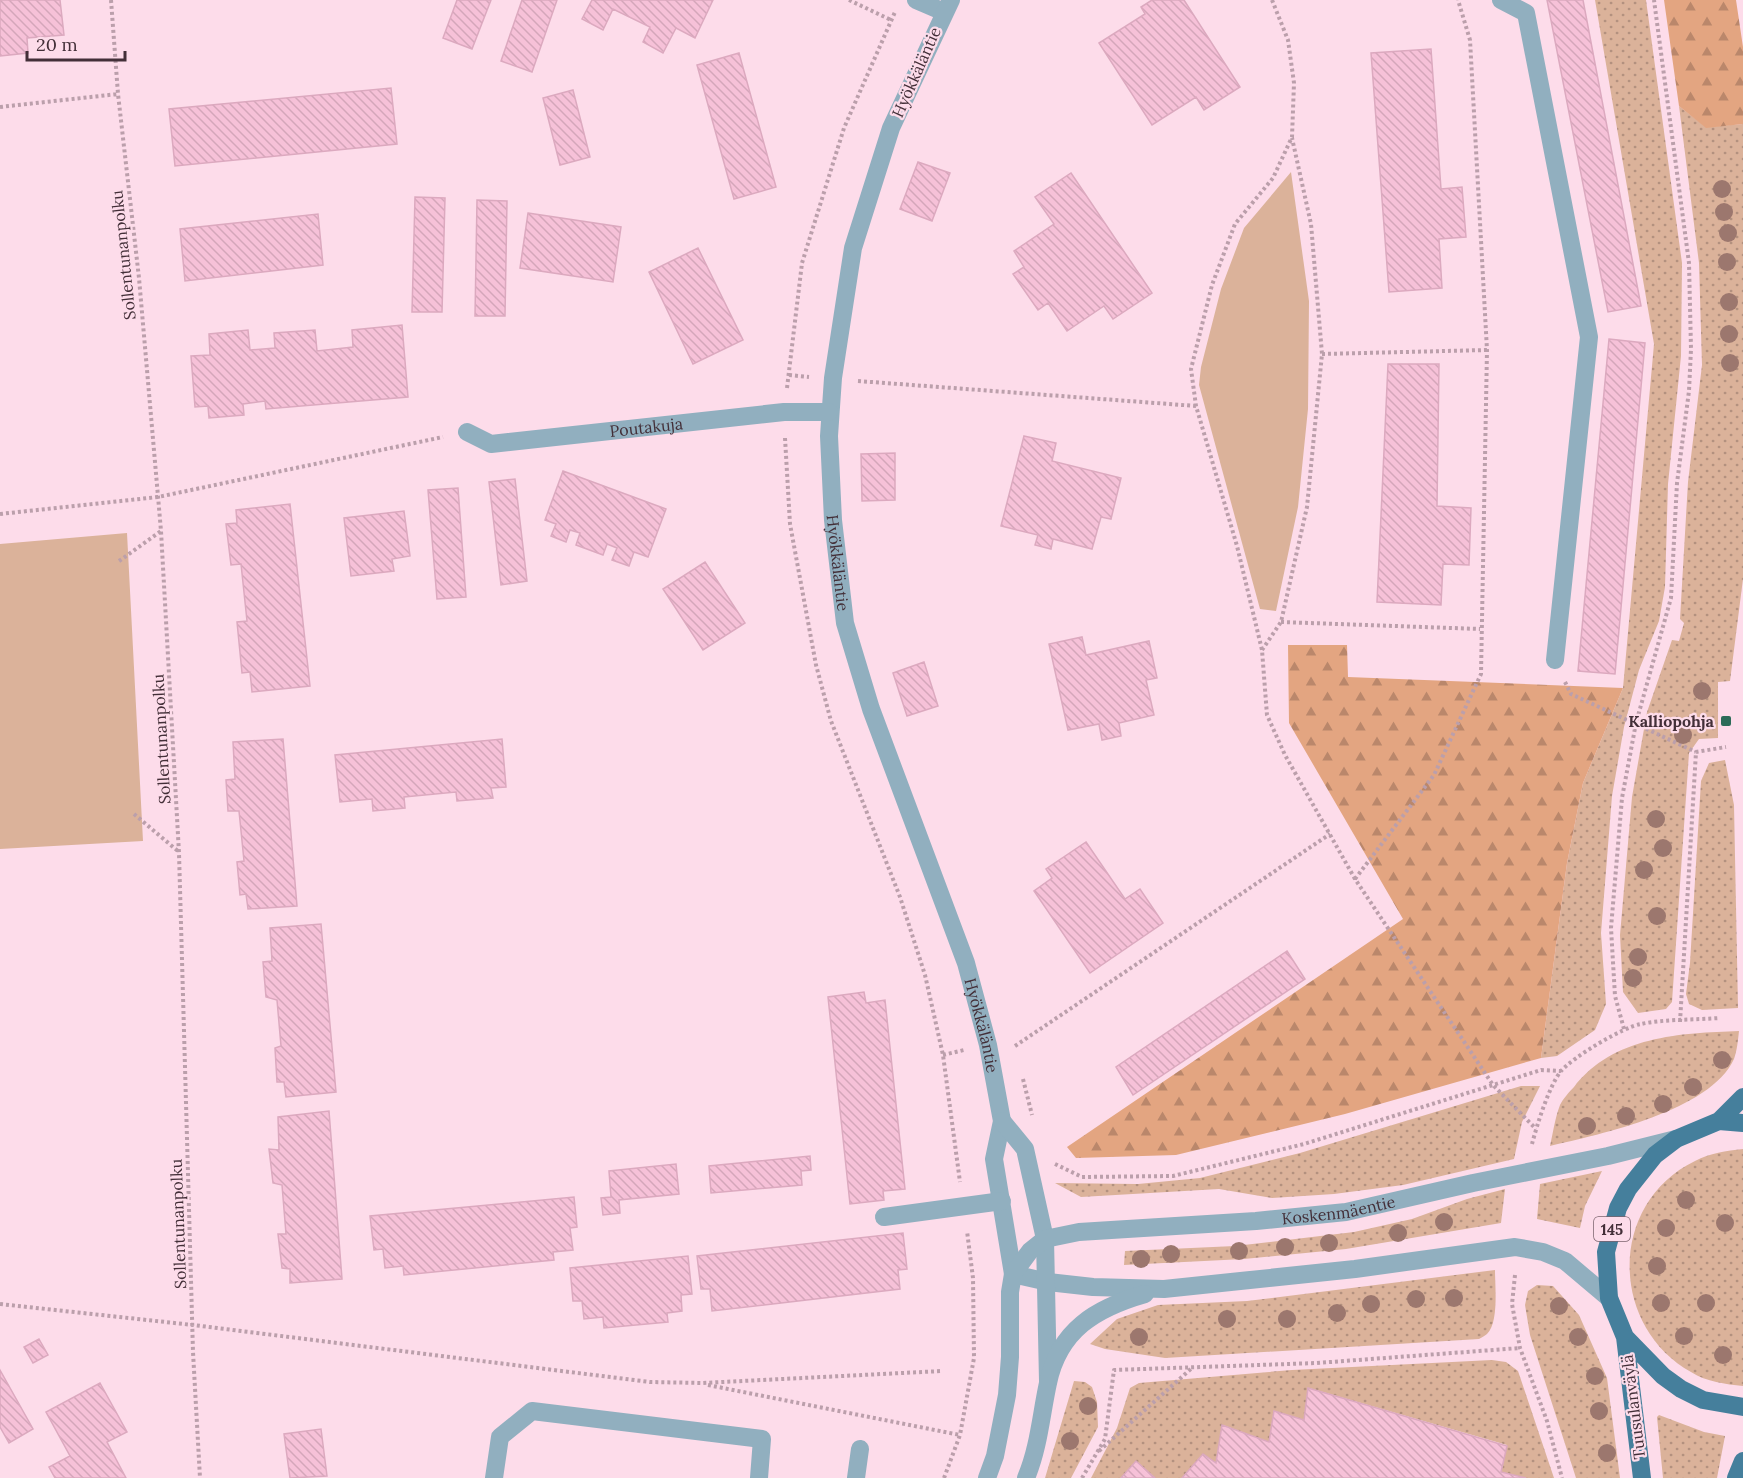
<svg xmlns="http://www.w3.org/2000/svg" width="1743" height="1478" viewBox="0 0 1743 1478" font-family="Lora,serif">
<defs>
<pattern id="grass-dots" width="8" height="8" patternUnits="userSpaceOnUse" patternTransform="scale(1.5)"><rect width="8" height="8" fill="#dbb29a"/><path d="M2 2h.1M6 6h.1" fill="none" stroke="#b3917f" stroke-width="1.8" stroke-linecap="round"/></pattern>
<pattern id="forest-firs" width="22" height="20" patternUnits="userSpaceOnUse" patternTransform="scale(1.5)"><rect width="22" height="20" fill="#e3a581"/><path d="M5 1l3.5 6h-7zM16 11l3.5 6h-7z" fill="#ba876b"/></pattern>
<pattern id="building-back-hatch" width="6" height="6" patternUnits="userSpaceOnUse" patternTransform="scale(1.5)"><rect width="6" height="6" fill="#f6c1d8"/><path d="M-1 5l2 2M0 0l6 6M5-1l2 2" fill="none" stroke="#d4a6ba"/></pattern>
</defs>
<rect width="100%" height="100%" fill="#fddcea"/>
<path fill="url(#grass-dots)" d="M1595,0H1646L1682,263L1681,356L1668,484L1665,587L1659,621L1639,670L1624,727L1612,796L1601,933L1606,1004L1595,1030L1557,1056L1541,1058L1567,863L1583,783L1623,688L1654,344Z
M1679,106L1706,127L1743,124V579L1730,681L1718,682V738L1699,739L1689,753L1672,1002L1666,1009L1638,1013L1623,992L1620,935L1632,797L1647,712L1672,640L1679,641L1684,623L1680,619L1688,482L1702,365L1699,263Z
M1725,760L1734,805L1738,1008L1702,1010L1689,1004L1686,994L1690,963L1701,781L1709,763Z
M1739,1031C1738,1040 1737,1051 1734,1059C1710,1111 1601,1134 1550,1146C1553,1133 1555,1118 1560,1105C1563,1099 1569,1092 1574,1087C1613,1036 1681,1033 1739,1031Z
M1521,1086H1540L1522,1122L1514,1159L1403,1185L1334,1194L1272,1198L1219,1189L1081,1197L1055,1183L1138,1184L1200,1178L1300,1153Z
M1743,1149V1386C1725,1384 1707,1382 1691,1372C1609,1326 1608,1203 1695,1161C1710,1153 1726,1151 1743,1149Z
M1602,1171L1585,1206L1580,1228L1537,1219L1540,1184Z
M1505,1189L1501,1223L1346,1249L1244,1259L1124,1265L1125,1251L1235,1246L1354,1232L1412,1219L1467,1199Z
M1495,1270C1495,1285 1499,1323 1487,1334C1485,1336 1482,1337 1479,1339L1165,1358L1105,1349L1090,1344L1117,1319L1158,1305L1247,1301Z
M1537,1285L1553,1286L1579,1315L1607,1378L1620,1478H1576L1530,1335L1525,1305L1528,1291Z
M1492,1360L1506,1362L1518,1371L1554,1478H1526L1501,1472L1507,1445L1309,1388L1304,1420L1274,1411L1269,1442L1223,1425L1216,1463L1203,1454L1182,1478H1155L1136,1462L1121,1478H1091L1117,1428L1130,1388L1139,1383L1292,1370Z
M1074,1381L1085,1382L1092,1387L1097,1402L1098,1427L1071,1478H1045Z
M1659,1415L1704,1432L1725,1436L1717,1478H1663L1657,1417Z"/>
<path fill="url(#forest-firs)" d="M1664,0H1736L1743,47V124L1706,128L1679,106Z
M1288,645H1347L1348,677L1623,688L1583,783L1567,863L1541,1058L1345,1114L1176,1155L1076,1158L1067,1147L1403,919L1289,723Z"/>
<path fill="#dbb29a" d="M1291,172L1309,301L1308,409L1298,507L1276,611L1260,609L1199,385L1201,367L1221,289L1244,228Z
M127,533L143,841L0,849V544Z"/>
<path fill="url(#building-back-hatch)" stroke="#dca9bf" stroke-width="1.5" d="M0,0H60L64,35L27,38L28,53L0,56Z
M457,0H491L472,49L443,38Z
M522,0H557L532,72L501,61Z
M592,0H713L695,38L676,28L663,53L643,42L650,27L613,9L603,30L582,19Z
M1152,0H1184L1240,87L1204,110L1196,97L1152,125L1099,43L1145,14L1141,7Z
M1547,0H1583L1641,306L1608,312Z
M1431,49L1441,189L1462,187L1466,237L1439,239L1442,288L1389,292L1371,53Z
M739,53L776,187L734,199L697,65Z
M391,88L397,144L175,166L169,109Z
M573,90L590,157L560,165L543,98Z
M918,162L950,173L932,221L900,209Z
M1071,173L1152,293L1113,319L1104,306L1067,331L1048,303L1038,310L1013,274L1024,267L1014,251L1054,224L1035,197Z
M415,197L445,198L442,312H412Z
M477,200L507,201L505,316H475Z
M528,213L621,227L613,282L520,268Z
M318,214L323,265L185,281L180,229Z
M698,248L743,340L693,364L649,272Z
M402,325L408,397L266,409L265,401L243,404L244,415L209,418L208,406L195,407L191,356L210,355L209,334L248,330L250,350L275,348L274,333L315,330L317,351L353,347L352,330Z
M1609,339L1645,343L1615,674L1578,671Z
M1388,364H1439L1437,506L1471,508L1469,565L1443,564L1441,605L1377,602Z
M1024,436L1056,443L1052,461L1121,478L1111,519L1101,517L1092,549L1053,539L1051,549L1035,545L1038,535L1001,526Z
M895,453V500L862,501L861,454Z
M563,471L666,509L648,557L634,552L629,566L612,560L617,548L607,544L603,555L576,545L580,533L570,530L566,542L551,536L556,524L545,520Z
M515,479L527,581L501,585L489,482Z
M458,488L466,597L437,599L428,490Z
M290,504L310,686L252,692L250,672L242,673L237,622L247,621L241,564L231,565L226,524L237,523L236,510Z
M404,511L410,556L392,559L394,571L351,576L344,518Z
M705,562L745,623L703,650L663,589Z
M1082,637L1086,655L1149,641L1157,678L1146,680L1154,715L1119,723L1121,736L1102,740L1099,724L1068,730L1049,644Z
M924,662L938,706L907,716L893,673Z
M283,739L297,906L248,909L246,894L240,895L237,862L244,861L239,811H228L226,780L235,779L233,742Z
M502,739L506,787L491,788L493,798L457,801L456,792L404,797L405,808L373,811L372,799L340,802L335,755Z
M1086,842L1125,899L1140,889L1163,923L1090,973L1034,891L1052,878L1046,869Z
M321,924L336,1092L286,1097L284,1082H277L275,1048L281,1046L277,1000L266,997L263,962L272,961L270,928Z
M1287,951L1305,979L1133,1095L1116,1067Z
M864,992L866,1003L885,1000L905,1189L883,1191L884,1200L850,1204L828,997Z
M329,1111L342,1279L290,1283V1269L282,1268L278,1234H286L282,1185L273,1183L269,1149L279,1150L278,1117Z
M810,1156L811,1170L801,1171L802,1185L711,1193L709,1166Z
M676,1164L679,1194L619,1200L620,1213L603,1215L601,1198L611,1197L609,1171Z
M574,1197L577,1227L570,1228L573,1250L553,1252L554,1260L404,1275L403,1266L385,1268L383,1249L374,1250L370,1216Z
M903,1233L907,1269L898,1270L900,1289L712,1311L710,1289H701L697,1256Z
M688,1256L692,1294L681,1295L682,1311L667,1313L668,1322L604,1328L603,1317L584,1319L582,1301H573L570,1268Z
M39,1339L48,1355L33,1363L24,1347Z
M0,1370L33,1429L9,1443L0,1427Z
M100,1383L127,1432L107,1442L126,1478H55L49,1467L70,1456L46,1412Z
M1308,1388L1507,1446L1501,1472L1526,1478H1182L1203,1454L1216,1463L1222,1425L1269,1442L1274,1411L1304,1420Z
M321,1429L327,1476L290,1478L284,1434Z
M1136,1461L1155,1478H1121Z"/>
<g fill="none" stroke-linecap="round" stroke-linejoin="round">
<path stroke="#bb9fab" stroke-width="4" stroke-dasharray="3 3" stroke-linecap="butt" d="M111,0L118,94L139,278L161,531L179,853L193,1352L200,1478
M849,0L891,20
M1272,0L1288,40L1294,83L1292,137L1273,178L1235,224L1212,285L1191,369L1196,406L1237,546L1262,650L1267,715L1285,755L1355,879L1493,1085L1536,1129
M0,107L118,94
M1322,354L1487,350
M789,375L809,377
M858,381L1196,406
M787,388L802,263L844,128L895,12
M785,438L790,524L816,665L831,721L900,897L925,975L943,1055L960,1182
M0,514L158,497L443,437
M119,561L161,531
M1281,622L1480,629
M1262,650L1281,622L1307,507L1322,354L1311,224L1292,138
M1565,682L1571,694L1696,752
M134,814L179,852
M1355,879L1434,775L1481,674L1487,350L1470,40L1458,0
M1680,1022L1696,752L1726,747
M1624,1029L1615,996L1611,928L1622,798L1636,723L1671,598L1677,483L1689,391L1691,349L1689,263L1654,0
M1015,1046L1330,834
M943,1055L964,1050
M1023,1079L1032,1115
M1532,1144C1537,1125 1549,1086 1561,1071C1573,1057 1623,1027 1641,1024C1663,1019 1696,1020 1719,1018
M1055,1164L1082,1177L1173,1176L1304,1144L1541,1070L1561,1071
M1515,1275L1512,1304L1520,1348L1547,1421L1562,1478
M0,1304L193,1325L650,1382L702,1383L942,1371
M708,1385L960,1435
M1099,1451L1192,1368
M944,1478L960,1435L974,1358L973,1278L967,1231
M1082,1478L1105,1439L1114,1370L1317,1363L1520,1348"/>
<g stroke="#91afbf" stroke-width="18">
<path d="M916,0L944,12"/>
<path id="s1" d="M951,0L891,128L853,248L833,378L829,436L833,520L845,623L871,709L966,963L988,1045L1002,1121L994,1159L1013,1274L1048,1282L1093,1287L1164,1289L1355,1269L1515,1247L1543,1252L1565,1261L1609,1298"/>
<path d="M1501,0L1526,13L1589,337L1555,660"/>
<path id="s2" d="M467,432L491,444L784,412H829"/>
<path d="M1002,1121L1025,1149L1045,1239L1048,1381"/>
<path d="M884,1217L1002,1201"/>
<path d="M494,1478L500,1437L532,1411L762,1439L759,1478"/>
<path d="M856,1478L860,1449"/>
<path id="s3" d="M987,1478L995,1456L1007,1395L1010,1357V1292L1013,1274L1030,1251L1045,1239L1079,1232L1256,1221L1346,1212L1473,1183L1608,1156L1676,1139"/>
<path d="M1026,1478C1039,1447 1041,1415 1048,1383C1059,1330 1096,1308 1145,1294"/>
</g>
<path stroke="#457f9c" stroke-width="18" d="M1719,1121L1743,1097
M1743,1123L1719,1121L1676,1139L1655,1155L1628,1189L1618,1208L1606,1252L1609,1298L1625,1337L1663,1376L1681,1389L1703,1400L1743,1407
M1625,1337L1642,1478
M1736,1478L1743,1461"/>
</g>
<g fill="#9c776e">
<circle cx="1722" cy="189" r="9"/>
<circle cx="1724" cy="212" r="9"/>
<circle cx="1728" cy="233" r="9"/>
<circle cx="1727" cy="262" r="9"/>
<circle cx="1729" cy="302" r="9"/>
<circle cx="1729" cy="334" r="9"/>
<circle cx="1730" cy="363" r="9"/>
<circle cx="1702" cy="691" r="9"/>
<circle cx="1683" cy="735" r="9"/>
<circle cx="1656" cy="819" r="9"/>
<circle cx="1663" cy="848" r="9"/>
<circle cx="1644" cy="870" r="9"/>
<circle cx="1657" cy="916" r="9"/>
<circle cx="1638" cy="957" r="9"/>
<circle cx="1633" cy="978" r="9"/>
<circle cx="1722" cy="1060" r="9"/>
<circle cx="1693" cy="1087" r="9"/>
<circle cx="1663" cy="1104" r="9"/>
<circle cx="1626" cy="1116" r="9"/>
<circle cx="1587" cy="1126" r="9"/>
<circle cx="1686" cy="1200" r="9"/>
<circle cx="1444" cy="1222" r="9"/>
<circle cx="1725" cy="1223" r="9"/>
<circle cx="1666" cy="1228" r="9"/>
<circle cx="1398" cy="1233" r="9"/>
<circle cx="1329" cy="1243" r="9"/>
<circle cx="1285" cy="1247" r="9"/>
<circle cx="1239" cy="1251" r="9"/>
<circle cx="1171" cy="1254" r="9"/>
<circle cx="1141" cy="1259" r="9"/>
<circle cx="1657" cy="1266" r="9"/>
<circle cx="1454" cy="1298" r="9"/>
<circle cx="1416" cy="1299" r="9"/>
<circle cx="1661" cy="1303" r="9"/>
<circle cx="1706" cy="1303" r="9"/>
<circle cx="1371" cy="1304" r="9"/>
<circle cx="1559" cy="1306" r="9"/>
<circle cx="1337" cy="1313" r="9"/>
<circle cx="1227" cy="1319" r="9"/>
<circle cx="1287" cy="1319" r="9"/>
<circle cx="1684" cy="1336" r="9"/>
<circle cx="1139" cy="1337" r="9"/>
<circle cx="1578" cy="1337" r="9"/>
<circle cx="1723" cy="1355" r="9"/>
<circle cx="1595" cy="1376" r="9"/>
<circle cx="1088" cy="1406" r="9"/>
<circle cx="1599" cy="1411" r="9"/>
<circle cx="1070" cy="1441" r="9"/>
<circle cx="1607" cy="1453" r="9"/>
</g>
<rect fill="#2c6b58" stroke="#fddcea" stroke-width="2" x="1720" y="715" width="12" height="12" rx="3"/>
<g text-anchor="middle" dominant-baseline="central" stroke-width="4.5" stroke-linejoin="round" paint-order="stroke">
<rect fill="#fddcea" stroke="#7b636d" stroke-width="1.5" x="1594" y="1217" width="36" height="24" rx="4.5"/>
<g font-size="15" font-weight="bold" fill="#432f38">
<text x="1612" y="1229">145</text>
</g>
<g font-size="16" fill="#432f38" stroke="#fddcea">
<text transform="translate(916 72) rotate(-66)">Hyökkäläntie</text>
<text transform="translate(123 255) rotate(-96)">Sollentunanpolku</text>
<text stroke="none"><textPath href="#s2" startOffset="183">Poutakuja</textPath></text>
<text stroke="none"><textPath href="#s1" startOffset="584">Hyökkäläntie</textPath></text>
<text transform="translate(161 739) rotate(-93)">Sollentunanpolku</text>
<text stroke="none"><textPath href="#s1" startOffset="1070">Hyökkäläntie</textPath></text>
<text stroke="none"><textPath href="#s3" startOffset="550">Koskenmäentie</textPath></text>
<text transform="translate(178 1224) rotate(-92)">Sollentunanpolku</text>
<text transform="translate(1633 1407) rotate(-97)">Tuusulanväylä</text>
</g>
<g font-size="16" font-weight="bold" fill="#432f38" stroke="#fddcea" text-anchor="end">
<text x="1714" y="721">Kalliopohja</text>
</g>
</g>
<path d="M27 51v9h98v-9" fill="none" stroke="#432f38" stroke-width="3"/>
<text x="36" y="51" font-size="18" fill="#432f38" stroke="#fddcea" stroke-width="4.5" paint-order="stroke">20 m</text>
</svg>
